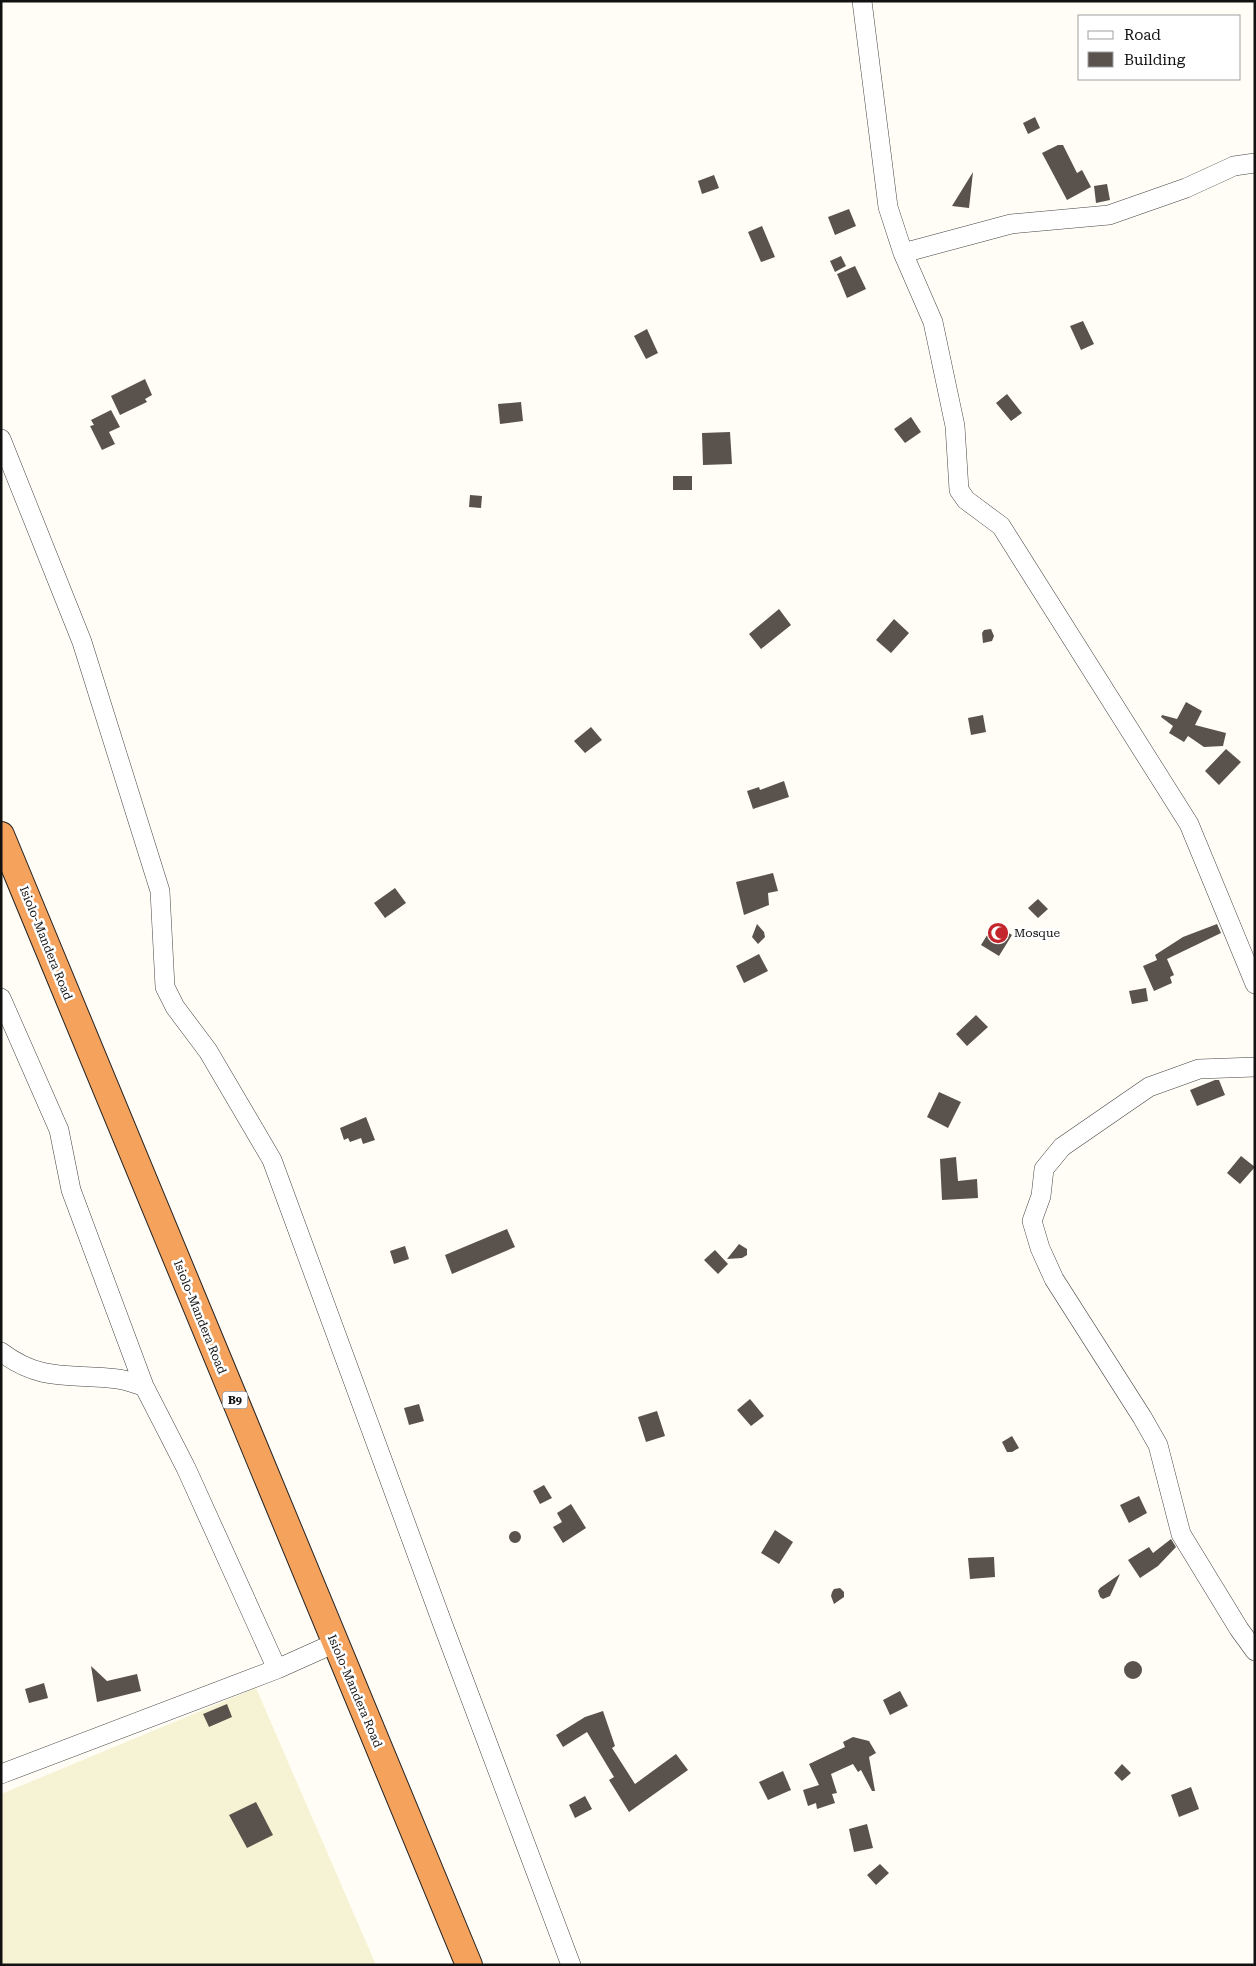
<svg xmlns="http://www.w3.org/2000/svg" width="1256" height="1966" viewBox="0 0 1256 1966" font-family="'Roboto Serif',serif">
<rect width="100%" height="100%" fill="#fffdf5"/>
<path fill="#f6f3d4" d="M256,1688L376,1965H1V1794Z"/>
<path fill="#5a524d" d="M1035,117L1040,128L1028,134L1023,123Z
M1058,145H1063L1077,173L1082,170L1091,187L1067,200L1042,153Z
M973,172L969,208L952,206Z
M714,175L719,188L702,194L698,181Z
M1107,184L1110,200L1096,203L1094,186Z
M849,209L856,226L835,235L828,217Z
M762,226L775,257L761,262L748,232Z
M841,256L846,266L835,272L830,261Z
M855,266L866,289L847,298L837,274Z
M1083,321L1094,344L1081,350L1070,326Z
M647,329L658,353L646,359L634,336Z
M145,379L152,395L145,399L147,402L120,415L111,396Z
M1007,394L1022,413L1011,421L996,403Z
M521,402L523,421L500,424L498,404Z
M111,410L120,427L109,432L115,444L102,450L90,426L94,425L91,420Z
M911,417L921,432L905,443L894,429Z
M730,432L732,464L703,465L702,433Z
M673,476H692V490H673Z
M470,495L482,496L481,508L469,507Z
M779,609L791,625L761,649L749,634Z
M894,619L909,633L891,653L876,640Z
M991,629L994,636L992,641L983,643L982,633L984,630Z
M1186,702L1202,711L1195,725L1226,733L1223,746L1204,747L1188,736L1184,742L1169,733L1173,726L1161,717L1162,715L1177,719Z
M983,715L986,732L971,735L968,718Z
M591,727L602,740L585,753L574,741Z
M1226,749L1241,762L1219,785L1205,771Z
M784,781L789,797L753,809L747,791L759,787L760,790Z
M773,873L778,891L768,893L769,905L744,915L736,882Z
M395,888L406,903L385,918L374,903Z
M1038,899L1048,909L1038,918L1028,908Z
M757,924L764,932L765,937L758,944L752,937Z
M994,924L1012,935L999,956L981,945Z
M1217,924L1221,933L1167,959L1174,975L1170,977L1172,983L1154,991L1143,966L1157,960L1155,955L1183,937Z
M759,954L768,971L744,983L736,966Z
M1146,988L1148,1001L1132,1004L1129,991Z
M976,1015L988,1027L967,1046L956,1034Z
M1215,1080H1219L1225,1095L1197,1106L1190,1090Z
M939,1092L961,1102L948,1128L927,1117Z
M366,1117L375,1140L363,1144L361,1138L350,1142L348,1138L344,1140L340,1128Z
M1241,1156L1255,1167L1240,1184L1227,1173Z
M956,1157L958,1181L977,1179L978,1198L942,1200L940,1159Z
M507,1229L515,1247L452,1274L445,1255Z
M739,1244L747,1249V1255L742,1258L727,1259Z
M405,1246L409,1259L394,1264L390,1251Z
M715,1250L728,1264L718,1274L704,1260Z
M750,1399L764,1416L751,1426L737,1410Z
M419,1404L424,1421L409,1425L404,1408Z
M657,1411L665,1436L646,1442L638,1417Z
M1012,1436L1019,1448L1012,1452H1007L1002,1442Z
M544,1485L552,1498L540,1504L533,1491Z
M1139,1496L1147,1513L1129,1523L1120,1505Z
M571,1504L586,1528L563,1543L553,1527L562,1522L557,1513Z
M775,1530L793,1542L779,1564L761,1553Z
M509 1537a6 6 0 1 1 12 0a6 6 0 1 1-12 0Z
M1171,1539L1176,1547L1158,1566L1140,1578L1128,1560L1149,1547L1153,1553Z
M994,1557L995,1577L970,1579L968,1558Z
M1120,1574L1110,1596L1103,1599L1100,1597L1098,1591L1100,1588Z
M840,1588L844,1592V1597L834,1604L831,1596L832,1592L834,1589Z
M1124 1670a9 9 0 1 1 18 0a9 9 0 1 1-18 0Z
M91,1666L107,1681L137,1674L141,1691L97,1702Z
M44,1683L48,1698L29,1703L25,1689Z
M900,1691L908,1706L890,1715L883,1700Z
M227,1704L232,1717L209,1727L203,1714Z
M603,1711L615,1746L612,1748L635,1784L676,1754L688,1770L629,1812L609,1780L614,1777L587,1732L563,1747L556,1735L585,1717Z
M853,1737L869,1741L876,1753L869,1757L875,1791H872L861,1770L858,1772L853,1764L831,1774L837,1793L832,1794L835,1803L817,1809L816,1803L808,1806L803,1790L819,1785L809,1764L845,1747L843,1742Z
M1122,1764L1131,1773L1122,1781L1114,1773Z
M783,1771L791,1790L768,1800L759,1782Z
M1191,1787L1199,1809L1179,1817L1171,1795Z
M585,1796L592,1809L575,1818L569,1805Z
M256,1802L273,1835L247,1848L229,1815Z
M867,1824L873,1848L854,1852L849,1829Z
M880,1864L889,1873L876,1885L867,1875Z"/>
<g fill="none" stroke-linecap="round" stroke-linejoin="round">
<g stroke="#444" stroke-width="20">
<path id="minor" d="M862,1L888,207L903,253L933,322L955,426L959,490L966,500L1001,526L1189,824L1255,984
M903,253L1011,224L1109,215L1186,188L1234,166L1255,163
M1,439L82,642L160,891L165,987L175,1007L208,1051L272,1160L443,1625L571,1965
M1,998L59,1130L71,1190L144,1386L186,1468L277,1669
M1255,1067L1199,1069L1149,1087L1062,1147L1044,1169L1041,1196L1032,1221L1040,1248L1054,1279L1142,1417L1158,1445L1181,1534L1239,1629L1255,1651
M1,1352C42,1383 71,1373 118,1379C126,1380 135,1384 144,1386
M1,1774L277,1669L335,1643"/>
</g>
<g stroke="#222" stroke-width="28">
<path id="highway" d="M1,835L469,1965"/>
</g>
<use href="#minor" stroke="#fff" stroke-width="19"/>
<use href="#highway" stroke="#f5a25d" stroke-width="26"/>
</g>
<defs>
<g id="mosque-disc" transform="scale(1.125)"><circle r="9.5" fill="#c4262e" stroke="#fff"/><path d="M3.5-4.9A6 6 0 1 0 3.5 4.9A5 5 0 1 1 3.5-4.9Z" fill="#fff"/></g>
</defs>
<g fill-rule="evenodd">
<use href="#mosque-disc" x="998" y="933"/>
</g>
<g text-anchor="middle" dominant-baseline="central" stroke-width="5" stroke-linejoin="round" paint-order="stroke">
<rect fill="#fff" stroke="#585858" stroke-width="1" x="222.5" y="1391.5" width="25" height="17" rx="4"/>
<g font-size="11" font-weight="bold" fill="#111">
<text x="235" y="1400">B9</text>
</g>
<g font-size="12" fill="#111" stroke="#fff" text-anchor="start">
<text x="1014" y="933">Mosque</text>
</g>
<g font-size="12" fill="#111" stroke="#fff">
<text transform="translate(46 943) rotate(68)">Isiolo-Mandera Road</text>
<text transform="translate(200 1317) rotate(68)">Isiolo-Mandera Road</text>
<text transform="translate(355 1691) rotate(67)">Isiolo-Mandera Road</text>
</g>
</g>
<rect width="1256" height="1966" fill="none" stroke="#111111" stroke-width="5"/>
<rect x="1078" y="15" width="162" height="65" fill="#ffffff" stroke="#a0a0a0"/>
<rect x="1088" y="31" width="25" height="8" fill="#ffffff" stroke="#a0a0a0"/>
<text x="1124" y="40" font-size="15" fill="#111111">Road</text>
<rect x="1088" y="52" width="25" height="15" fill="#5a524d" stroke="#a0a0a0"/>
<text x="1124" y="65" font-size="15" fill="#111111">Building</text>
</svg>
